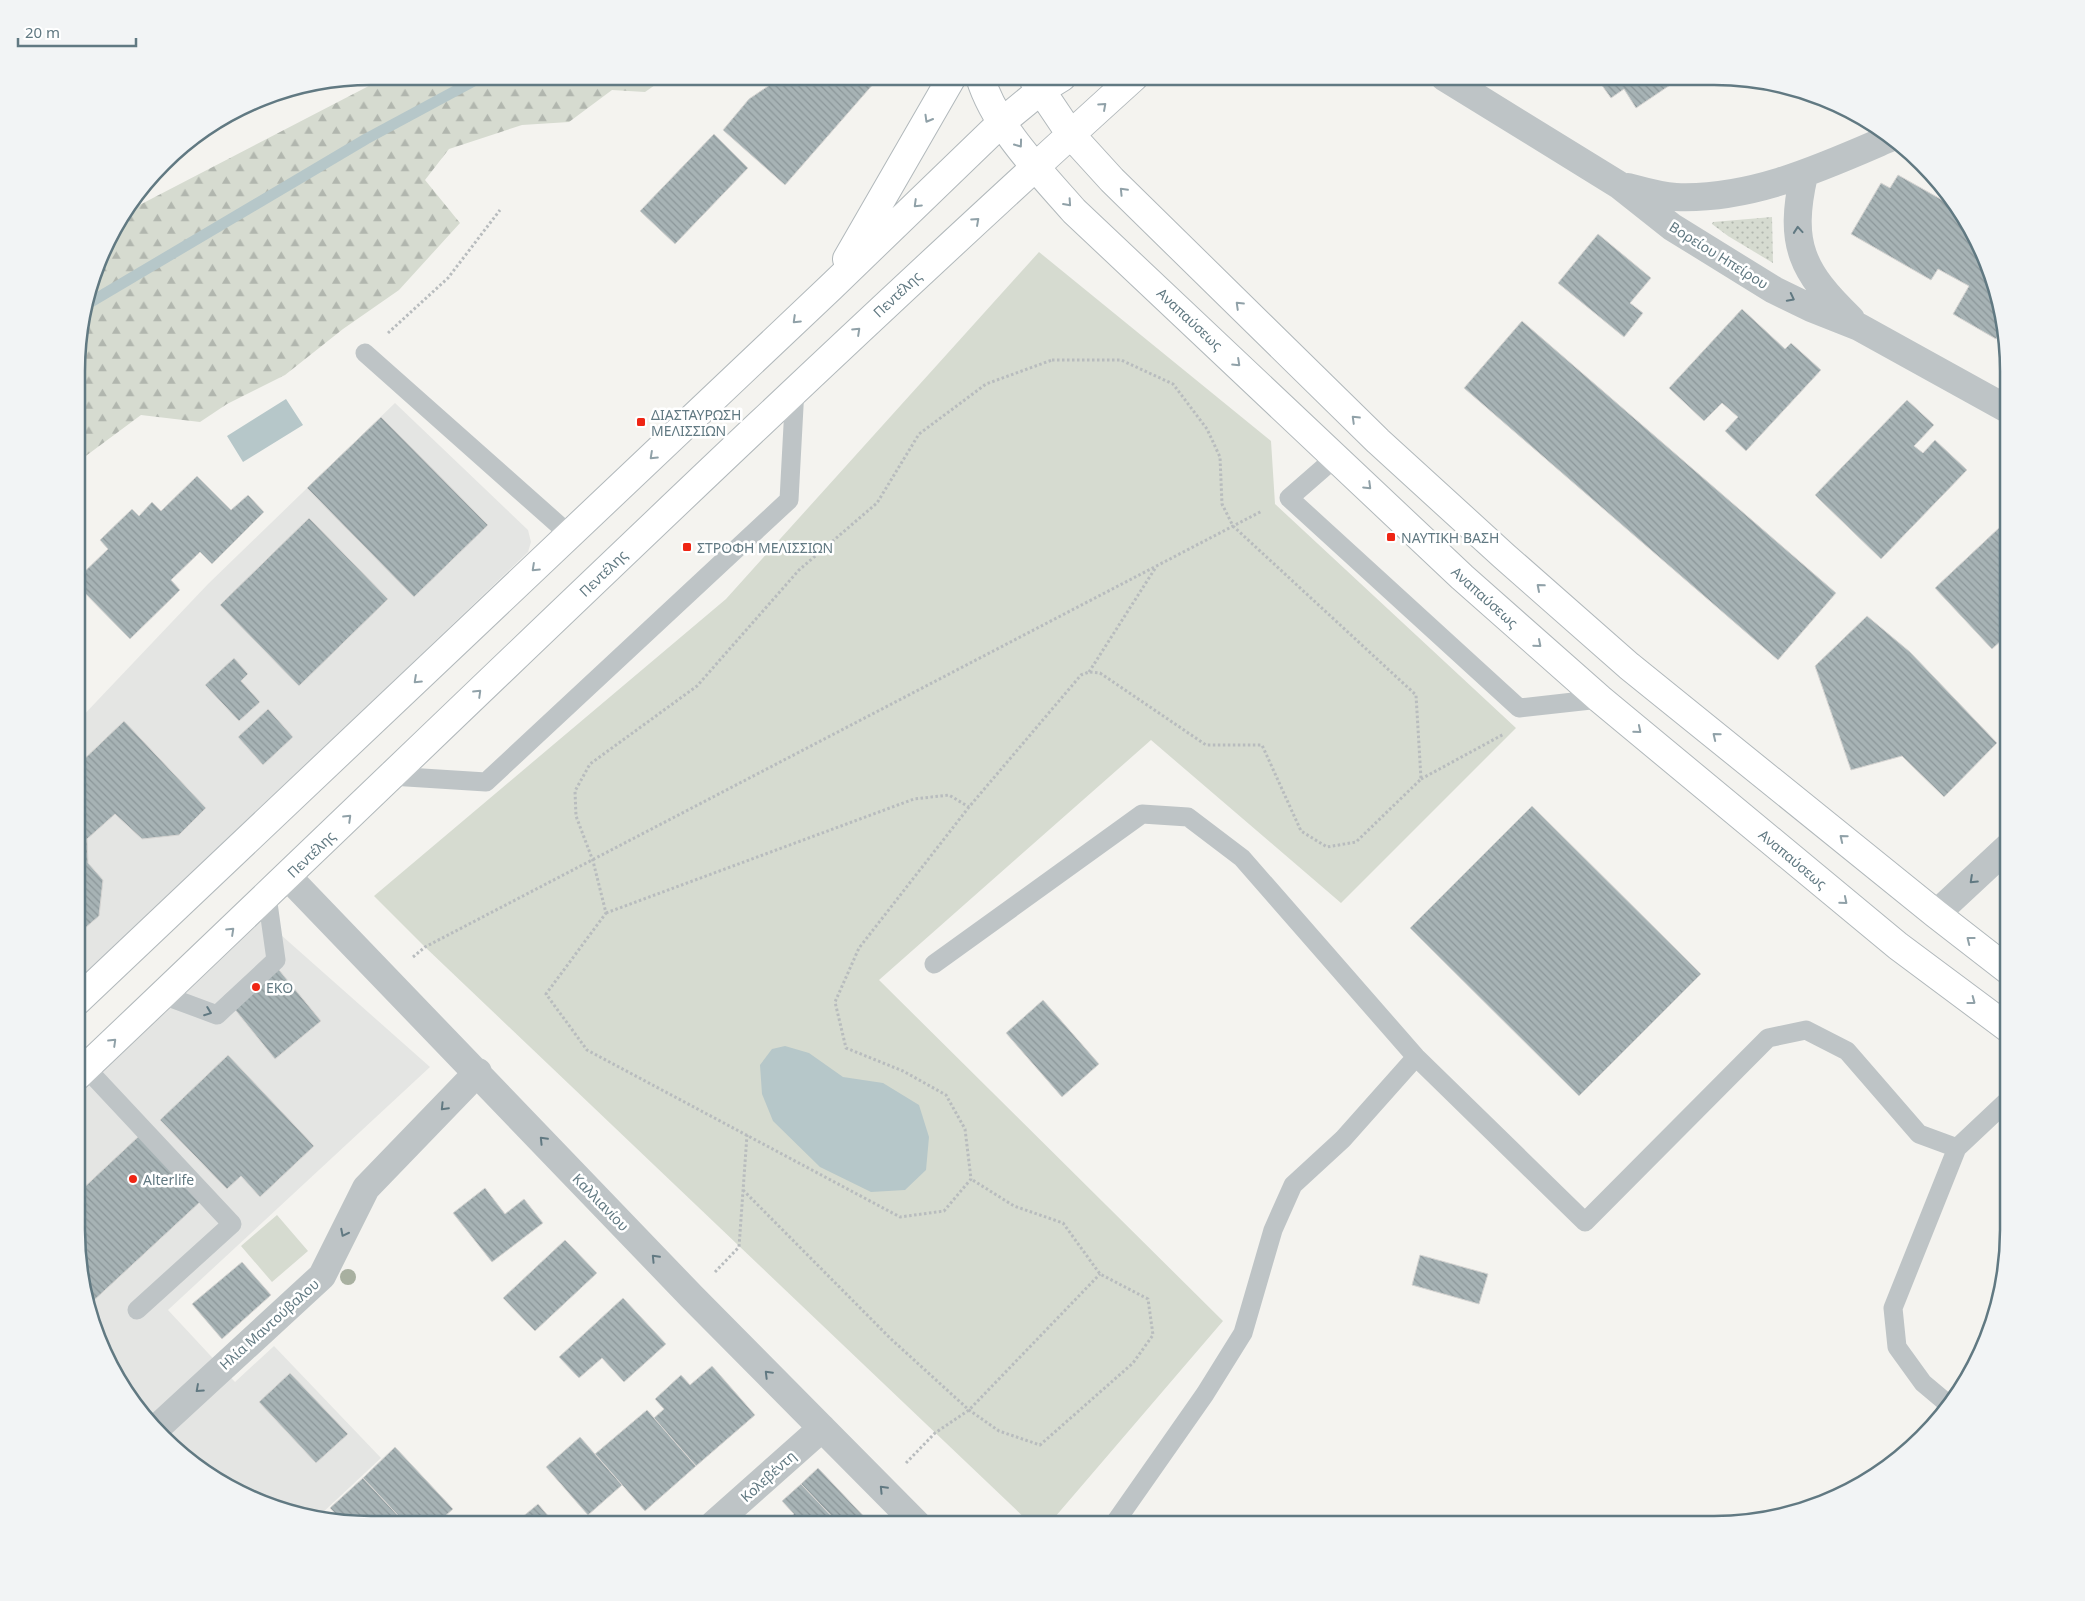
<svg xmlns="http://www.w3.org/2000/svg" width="2085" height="1601" viewBox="0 0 2085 1601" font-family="'Noto Sans',sans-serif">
<defs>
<pattern id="grass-dots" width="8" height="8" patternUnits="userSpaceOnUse" patternTransform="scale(1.25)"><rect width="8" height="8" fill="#d6dbd0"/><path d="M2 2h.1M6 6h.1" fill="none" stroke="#b1b6ae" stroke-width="1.8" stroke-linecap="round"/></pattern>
<pattern id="forest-firs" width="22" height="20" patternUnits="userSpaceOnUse" patternTransform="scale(1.25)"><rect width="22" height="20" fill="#d6dbd0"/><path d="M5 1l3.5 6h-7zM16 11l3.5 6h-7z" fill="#b1b6ae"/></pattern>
<pattern id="building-back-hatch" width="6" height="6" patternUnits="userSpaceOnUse" patternTransform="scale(1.25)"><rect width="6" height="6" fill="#a7b3b5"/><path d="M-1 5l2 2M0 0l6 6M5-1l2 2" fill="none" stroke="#8b9699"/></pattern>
</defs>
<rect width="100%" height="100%" fill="#f4f3ef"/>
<path fill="#e4e5e3" d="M395,403L528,530L531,542L528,552L77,984L78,721L208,584Z
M263,919L430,1067L168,1310L235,1382L274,1346L381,1458L319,1516L259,1502L177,1452L107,1361L77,1249V1092Z"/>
<path fill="url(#grass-dots)" d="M1772,217L1773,263L1728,236L1712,224L1713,222Z"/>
<path fill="url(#forest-firs)" d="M388,76H668L645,92L612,90L569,122L522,125L449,149L425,180L460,223L399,290L343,329L285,375L227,404L200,422L141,415L79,461V332L116,224L126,212Z"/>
<path fill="#d6dbd0" d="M1039,252L1271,441L1275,504L1516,728L1341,903L1151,740L879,980L1223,1321L1049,1524H1031L425,947L374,896L726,599Z
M277,1215L308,1251L272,1282L241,1246Z"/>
<path fill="#b6c7c9" d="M286,399L303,425L243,462L227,436Z
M785,1046L809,1053L843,1077L883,1083L919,1105L929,1137L926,1170L905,1190L871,1192L820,1167L773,1121L762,1094L760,1065L772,1049Z"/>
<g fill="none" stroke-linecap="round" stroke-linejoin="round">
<path stroke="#b6c7c9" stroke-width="11" d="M89,303L366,139L483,76"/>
</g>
<path fill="url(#building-back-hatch)" stroke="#d5d4d2" d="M783,76H869L875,82L785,185L723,130L749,99Z
M1596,77H1682L1636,108L1624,89L1611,98Z
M714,134L748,168L675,244L640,211Z
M1898,175L1951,205L1978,241L1999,295L2003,327L1996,339L1953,314L1969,286L1938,269L1931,280L1851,234L1881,183L1890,188Z
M1598,234L1651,278L1630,303L1643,313L1624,337L1558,283Z
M1742,309L1785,349L1791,343L1821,370L1746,451L1725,431L1738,417L1722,403L1704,421L1669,388Z
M1522,321L1836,593L1778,660L1464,388Z
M1907,400L1934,425L1914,446L1923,453L1935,440L1967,470L1881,559L1815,495Z
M381,417L488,525L414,597L307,488Z
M197,476L231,510L248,495L264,512L212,564L200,552L171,580L180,590L130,639L78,586V578L108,549L100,540L132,509L139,516L152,502L161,511Z
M309,518L388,599L299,686L220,605Z
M2000,527L2009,536V644L2003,639L1992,649L1935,588Z
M1867,616L1910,652L1997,743L1944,797L1902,756L1851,770L1815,666Z
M234,658L248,674L241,681L260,702L239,721L205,685Z
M268,709L293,737L263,765L238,737Z
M124,721L206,808L179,835L142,839L115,814L87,839L88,863L103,880L99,916L78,934V765Z
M1532,806L1701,974L1579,1096L1410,928Z
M270,959L321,1021L275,1059L224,996Z
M1043,1000L1099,1064L1062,1097L1006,1033Z
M228,1055L314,1146L260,1197L241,1176L227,1189L160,1120Z
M139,1136L201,1201L91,1303L77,1249V1194Z
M485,1188L505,1214L524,1199L543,1223L492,1262L453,1213Z
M565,1240L597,1273L535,1331L503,1298Z
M1420,1255L1488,1274L1479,1304L1412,1285Z
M242,1262L271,1295L222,1339L192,1304Z
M623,1298L666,1344L624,1382L602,1358L579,1378L559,1357Z
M712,1366L755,1415L696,1466L654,1418L664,1409L655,1399L681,1375L690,1385Z
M290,1373L348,1434L316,1463L259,1402Z
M647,1410L696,1466L645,1511L595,1454Z
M580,1437L622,1485L588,1515L546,1467Z
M395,1447L453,1509L436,1524H406L363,1478Z
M818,1468L871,1524H839L801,1484Z
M363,1478L406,1524H352L343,1522L330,1508Z
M801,1484L839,1524H783L794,1514L782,1501Z
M538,1504L555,1524H514Z
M757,1515L766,1524H746Z"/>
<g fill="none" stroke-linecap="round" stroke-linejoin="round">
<g stroke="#b1b8bb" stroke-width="30">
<path id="secondary" d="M980,77C995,127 1040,172 1074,211L1462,577L1600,699L1898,946L2008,1028
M1032,77L1071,135L1112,180L1378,441L1504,556L1629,666L1936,914L2008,970
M847,259L952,77
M77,1001L831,287L1002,122L1041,90L1062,77
M77,1076C429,742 775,402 1134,77"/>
</g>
<path stroke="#b8bcbe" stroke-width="3" stroke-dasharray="2.5 2.5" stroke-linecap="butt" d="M388,333L448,278L500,210
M1052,360H1121L1173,384L1207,429L1220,457L1222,504L1233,526L1416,695L1421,779L1356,842L1327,847L1301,831L1262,745H1206L1100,673L1089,672L1081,675L969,807L859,948L835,1002L846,1048L903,1071L946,1095L965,1129L971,1179L944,1211L900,1217L587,1050L546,994L606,913L593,861L576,816L575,791L590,764L697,686L799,570L877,503L919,434L986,384Z
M1089,672L1156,567
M1421,779L1504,734
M606,913L914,799L949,795L969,807
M413,957L425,947L1262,511
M743,1190L891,1339L969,1410L999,1431L1040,1445L1133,1363L1153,1335L1148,1299L1100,1274L1063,1223L1014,1206L971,1179
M715,1272L739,1247L747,1135
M906,1463L935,1433L969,1410L1100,1274"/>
<path stroke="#bec4c6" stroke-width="19" d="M365,353L570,535
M1336,457L1289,498L1519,708L1600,699
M391,776L486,782L789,500L795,388
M934,964L1142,814L1188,817L1242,858L1416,1057L1585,1222L1768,1038L1806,1030L1847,1051L1919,1134L1957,1148
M163,995L217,1015L276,960L267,896
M86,1068L232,1224L137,1310
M1948,1404L1923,1383L1897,1347L1893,1308L1957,1148L2008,1100
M1114,1524L1205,1394L1243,1333L1273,1230L1293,1185L1343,1139L1416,1057"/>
<path stroke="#bec4c6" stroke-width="28" d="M1444,77L1619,185L1672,227L1774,290L1811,308L1859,327L2009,410
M1804,175C1788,244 1802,272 1851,319
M1628,187C1643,191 1659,196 1676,197C1752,200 1823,167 1890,138
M288,877L692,1297L917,1524
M1936,914L2008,847
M158,1427L322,1276L366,1188L478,1072
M714,1524L822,1428"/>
<use href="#secondary" stroke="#fff" stroke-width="28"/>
</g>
<circle fill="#a8b0a0" cx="348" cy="1277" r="8"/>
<defs><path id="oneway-chevron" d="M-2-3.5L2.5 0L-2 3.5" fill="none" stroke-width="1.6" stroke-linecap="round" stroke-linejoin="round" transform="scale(1.25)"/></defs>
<g stroke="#90a1a8">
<use href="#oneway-chevron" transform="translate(1103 106) rotate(-42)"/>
<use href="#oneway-chevron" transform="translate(928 119) rotate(120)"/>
<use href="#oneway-chevron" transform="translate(1019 144) rotate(54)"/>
<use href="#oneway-chevron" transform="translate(1123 191) rotate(-134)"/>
<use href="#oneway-chevron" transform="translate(1068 203) rotate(48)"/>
<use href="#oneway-chevron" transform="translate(917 204) rotate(136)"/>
<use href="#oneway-chevron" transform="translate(976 221) rotate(-42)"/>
<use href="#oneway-chevron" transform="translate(1239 305) rotate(-136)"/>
<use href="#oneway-chevron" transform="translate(796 320) rotate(136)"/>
<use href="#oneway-chevron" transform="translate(857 331) rotate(-43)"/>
<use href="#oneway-chevron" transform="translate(1237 363) rotate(43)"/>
<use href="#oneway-chevron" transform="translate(1355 419) rotate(-136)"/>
<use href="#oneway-chevron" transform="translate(653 456) rotate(137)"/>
<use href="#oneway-chevron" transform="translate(1368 486) rotate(44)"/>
<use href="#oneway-chevron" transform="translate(535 568) rotate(137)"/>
<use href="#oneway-chevron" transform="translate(1540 587) rotate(-139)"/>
<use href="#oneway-chevron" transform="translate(1538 644) rotate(41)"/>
<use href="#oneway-chevron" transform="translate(417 680) rotate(137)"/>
<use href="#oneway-chevron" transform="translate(478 693) rotate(-44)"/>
<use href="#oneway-chevron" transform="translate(1638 730) rotate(40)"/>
<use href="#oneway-chevron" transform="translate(1716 736) rotate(-141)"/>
<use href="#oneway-chevron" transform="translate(348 818) rotate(-44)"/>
<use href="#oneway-chevron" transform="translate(1843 838) rotate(-141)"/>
<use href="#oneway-chevron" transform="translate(1844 901) rotate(40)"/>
<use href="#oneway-chevron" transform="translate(231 931) rotate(-43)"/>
<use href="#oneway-chevron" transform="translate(1970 940) rotate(-142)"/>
<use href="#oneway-chevron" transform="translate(1972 1001) rotate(37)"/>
<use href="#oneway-chevron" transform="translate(113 1042) rotate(-44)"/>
</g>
<g stroke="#617982">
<use href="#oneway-chevron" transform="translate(1798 230) rotate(-95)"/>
<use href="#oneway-chevron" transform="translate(1791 298) rotate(27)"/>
<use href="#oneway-chevron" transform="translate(1973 880) rotate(137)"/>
<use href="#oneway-chevron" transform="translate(208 1012) rotate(21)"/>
<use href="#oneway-chevron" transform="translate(444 1107) rotate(134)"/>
<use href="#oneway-chevron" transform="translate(543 1140) rotate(-134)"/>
<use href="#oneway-chevron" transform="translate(344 1233) rotate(117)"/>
<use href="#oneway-chevron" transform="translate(655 1258) rotate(-134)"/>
<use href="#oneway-chevron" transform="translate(768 1374) rotate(-135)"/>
<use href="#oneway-chevron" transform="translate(199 1389) rotate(138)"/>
<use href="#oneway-chevron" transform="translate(883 1489) rotate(-134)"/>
</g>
<g fill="#ef2514" stroke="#fff" stroke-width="2">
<rect x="636" y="417" width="10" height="10" rx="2.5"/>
<rect x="1386" y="532" width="10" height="10" rx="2.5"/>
<rect x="682" y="542" width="10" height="10" rx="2.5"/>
<circle cx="256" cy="987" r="5"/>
<circle cx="133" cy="1179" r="5"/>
</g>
<g text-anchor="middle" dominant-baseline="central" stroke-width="5" stroke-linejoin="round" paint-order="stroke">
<g font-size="14" fill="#617982" stroke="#fff">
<text transform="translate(1719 255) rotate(32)">Βορείου Ηπείρου</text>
<text transform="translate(897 294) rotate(-43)">Πεντέλης</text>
<text transform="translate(1190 319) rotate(43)">Αναπαύσεως</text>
<text transform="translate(603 573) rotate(-44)">Πεντέλης</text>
<text transform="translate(1485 597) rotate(42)">Αναπαύσεως</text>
<text transform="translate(311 854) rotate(-44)">Πεντέλης</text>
<text transform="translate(1793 859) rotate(40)">Αναπαύσεως</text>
<text transform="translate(601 1202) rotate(46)">Καλλιανίου</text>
<text transform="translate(269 1324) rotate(-42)">Ηλία Μαντούβαλου</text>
<text transform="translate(768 1476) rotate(-42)">Κολεβέντη</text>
</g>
<g font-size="14" fill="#617982" stroke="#fff" text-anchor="start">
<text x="651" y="414">ΔΙΑΣΤΑΥΡΩΣΗ<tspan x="651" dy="16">ΜΕΛΙΣΣΙΩΝ</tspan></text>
<text x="1401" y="537">ΝΑΥΤΙΚΗ ΒΑΣΗ</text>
<text x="697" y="547">ΣΤΡΟΦΗ ΜΕΛΙΣΣΙΩΝ</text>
<text x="266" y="987">EKO</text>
<text x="143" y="1179">Alterlife</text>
</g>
</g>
<path d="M0 0H2085V1601H0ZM371 85H1714A286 286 0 0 1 2000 371V1230A286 286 0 0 1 1714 1516H371A286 286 0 0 1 85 1230V371A286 286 0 0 1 371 85Z" fill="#f2f4f5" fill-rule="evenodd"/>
<path fill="none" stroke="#617982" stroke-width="2.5" d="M371 85H1714A286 286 0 0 1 2000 371V1230A286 286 0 0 1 1714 1516H371A286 286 0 0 1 85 1230V371A286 286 0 0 1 371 85Z"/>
<path d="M18 38v8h118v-8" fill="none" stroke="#617982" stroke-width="2.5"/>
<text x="25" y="38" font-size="15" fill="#617982" stroke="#ffffff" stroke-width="4" paint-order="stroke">20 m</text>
</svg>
